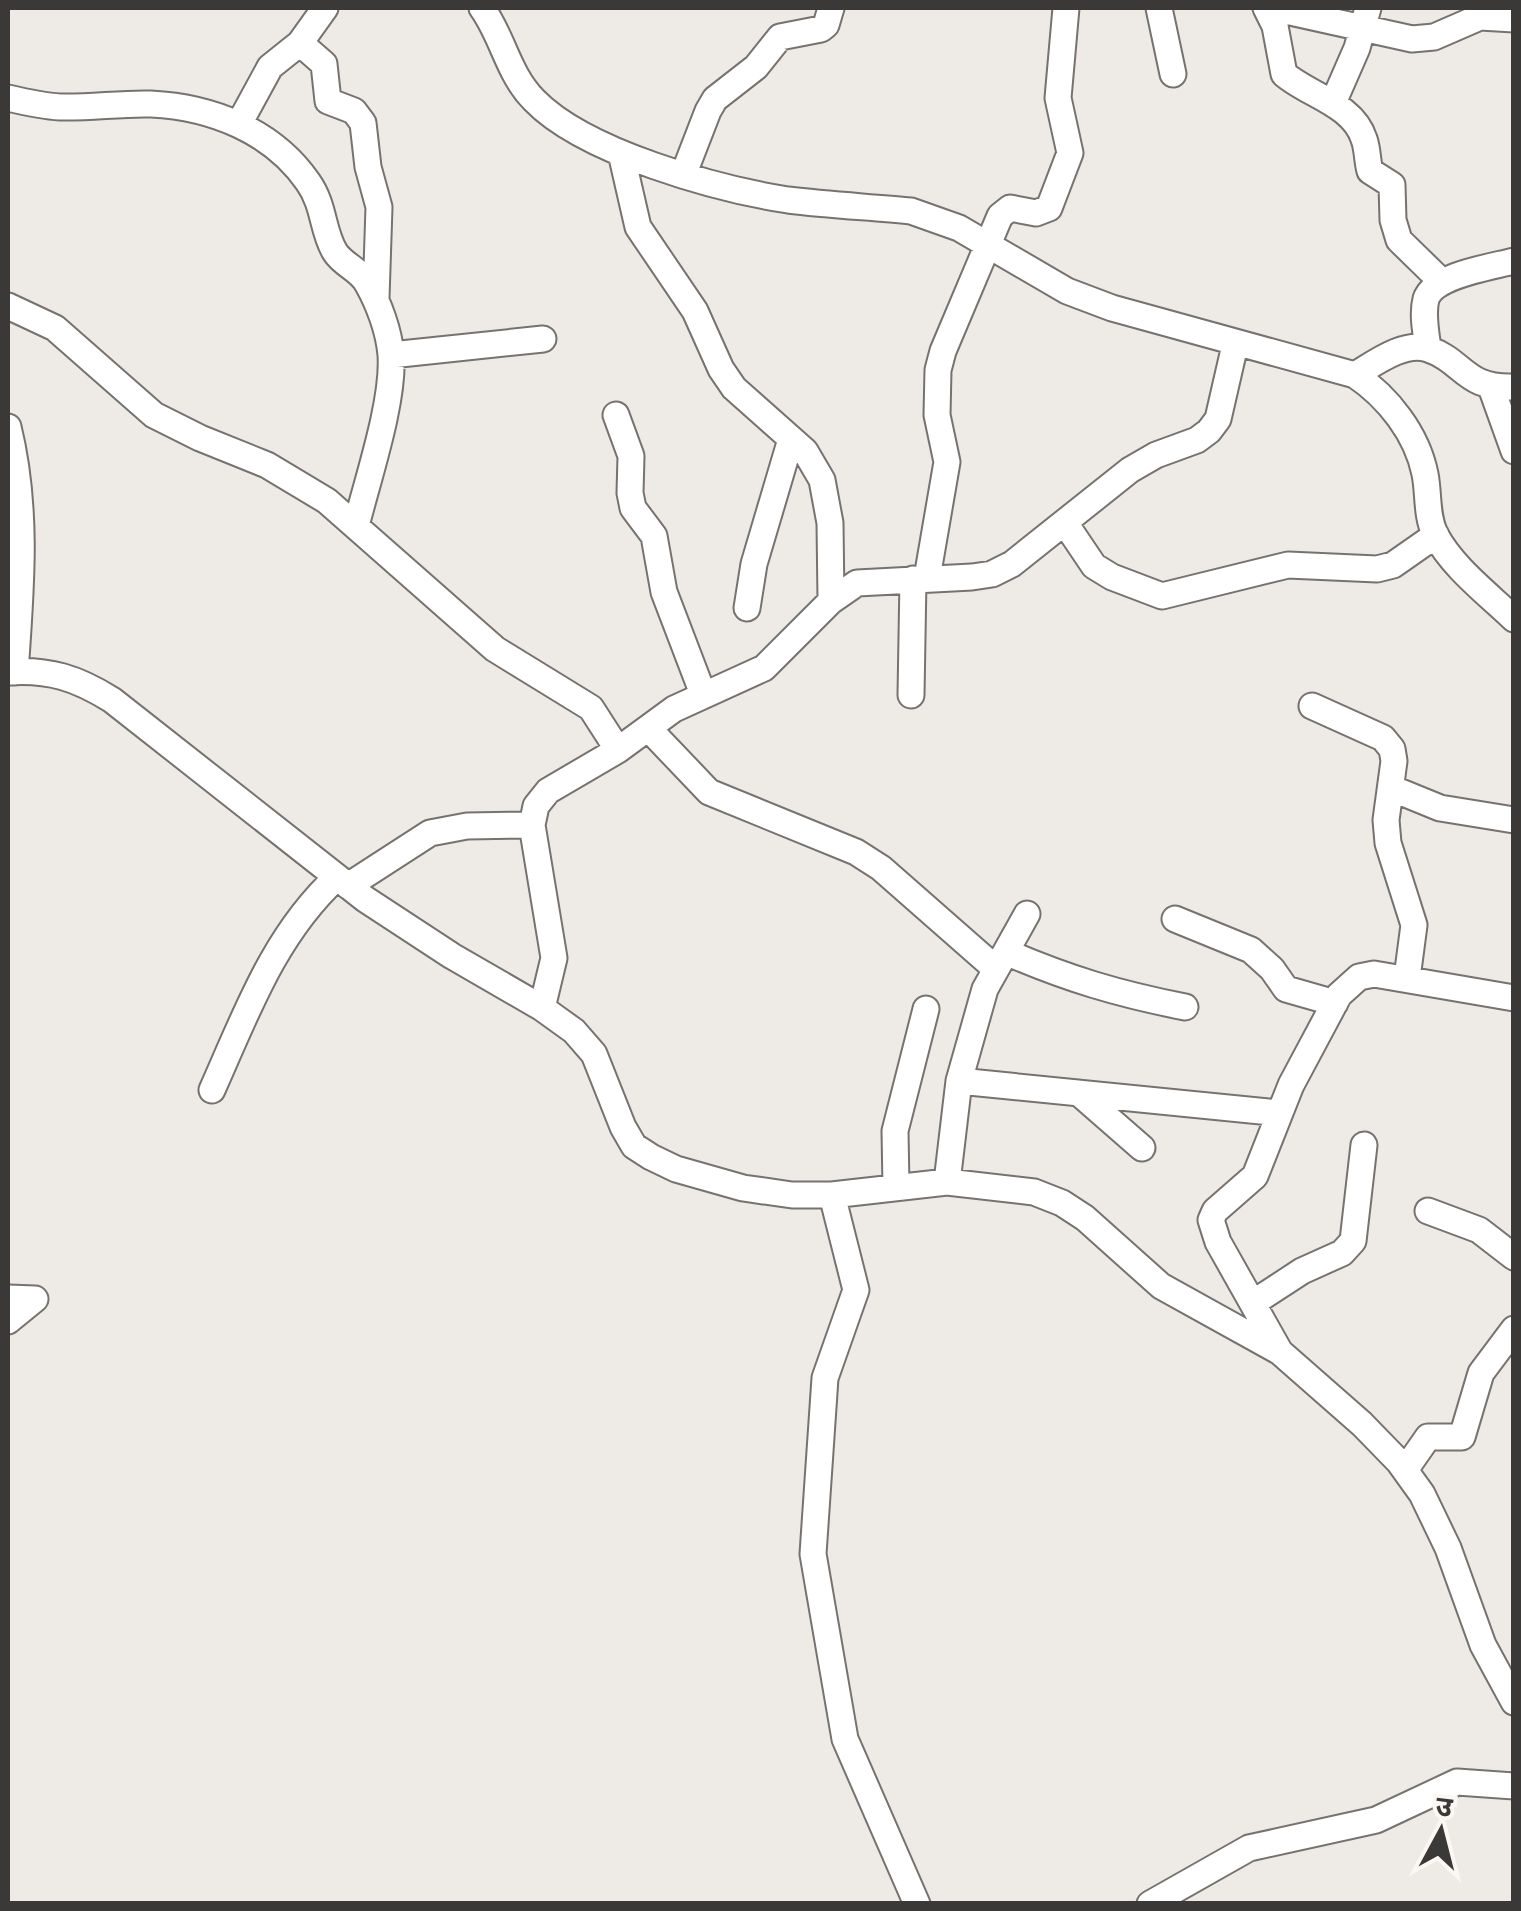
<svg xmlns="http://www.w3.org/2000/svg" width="1521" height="1911" viewBox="0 0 1521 1911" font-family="Signika,'Noto Sans Devanagari',sans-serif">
<rect width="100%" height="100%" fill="#eeeae6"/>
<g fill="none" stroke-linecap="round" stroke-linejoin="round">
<g stroke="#76726f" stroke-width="29">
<path id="minor" d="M482,8C503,37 508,74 534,100C584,152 717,189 788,200C829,205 870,207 911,211L959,228L1067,291L1112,308L1355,375C1388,397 1417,434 1425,474C1429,494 1426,515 1435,534C1452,567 1488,594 1514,619
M1159,8L1173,74
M1266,8L1275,26L1284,74C1308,95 1353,104 1364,139C1368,150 1367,161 1370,171L1392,185L1393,220L1399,240L1442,282
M1272,8L1412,39L1434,37L1480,17L1514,19
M300,43L324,64L328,101L354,111L363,123L368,167L379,207L376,298
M8,98C25,102 42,106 60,107C90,108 121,103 151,104C212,107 273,131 308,182C325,206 322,231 335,252C343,265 359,269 367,283C379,304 389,331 391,355C394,402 368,478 356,526
M1333,103L1357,48L1368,8
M239,124L270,67L300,43L325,8
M621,153L638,227L695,311L721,369L734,388L805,451L822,480L830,523L831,601
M684,173L708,111L715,99L756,67L780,37L821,29L826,25L831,8
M8,306L55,328L154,415L200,438L267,465L327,501L495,649L591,708L618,750
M1428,348C1426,333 1422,314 1426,299C1434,275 1491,267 1514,261
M391,355L543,339
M1355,375C1375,363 1404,341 1428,349C1464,361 1464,389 1514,387
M1491,387L1514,451
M616,415L631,456L630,493L633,508L654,536L664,592L703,694
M8,427C28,508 21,589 15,672
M1065,523L1094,566L1112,577L1162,596L1288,565L1377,569L1393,565L1436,535
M927,578L947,462L937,415L938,370L943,351L1000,216L1010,208L1036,213L1049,208L1070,153L1058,98L1066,8
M747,608L754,564L791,439
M8,672C49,669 77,678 112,700L365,899L452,956L542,1008L574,1031L594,1054L623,1127L634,1146L651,1157L676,1169L743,1188L792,1195H832L947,1182L1034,1192L1062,1203L1085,1218L1161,1286L1280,1352L1362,1424L1399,1462L1422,1494L1448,1548L1483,1645L1514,1702
M911,695L913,579
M1312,706L1383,738L1392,749L1394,761L1386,820L1388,843L1414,925L1407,978
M648,728L709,792L856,852L881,868L996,969
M1391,788L1440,808L1514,820
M348,886L430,833L467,826L532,825
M1175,919L1251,950L1272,969L1286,989L1335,1003
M1006,952C1068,979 1119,994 1185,1007
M542,1008L554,958L532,825L536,806L548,791L618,750L674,709L764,668L831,601L857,583L972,577L992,574L1012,564L1130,470L1156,455L1197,440L1209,431L1218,419L1235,345
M959,1081L1279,1113
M212,1090C246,1014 274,935 337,877
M1079,1093L1142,1148
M947,1182L959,1081L985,989L1027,914
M896,1187L895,1131L926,1009
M832,1195L856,1290L825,1378L813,1554L845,1739L917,1904
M1428,1211L1479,1230L1514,1257
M8,1298L35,1299L8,1321
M1253,1303L1302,1271L1342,1253L1353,1241L1364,1145
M1280,1352L1218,1242L1211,1220L1215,1211L1255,1176L1291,1085L1339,995L1359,977L1374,974L1514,998
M1405,1470L1428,1437H1462L1481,1373L1514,1329
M1150,1904L1249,1848L1376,1820L1457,1782L1514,1786"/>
</g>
<use href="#minor" stroke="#fff" stroke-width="25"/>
</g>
<rect width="1521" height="1911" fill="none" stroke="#3b3938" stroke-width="20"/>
<g transform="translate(1441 1831) rotate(7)" stroke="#fbf7f3" stroke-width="8" paint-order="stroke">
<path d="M0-8L18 38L0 25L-18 38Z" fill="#3b3938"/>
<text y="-15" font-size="28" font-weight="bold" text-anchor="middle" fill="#3b3938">उ</text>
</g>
</svg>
